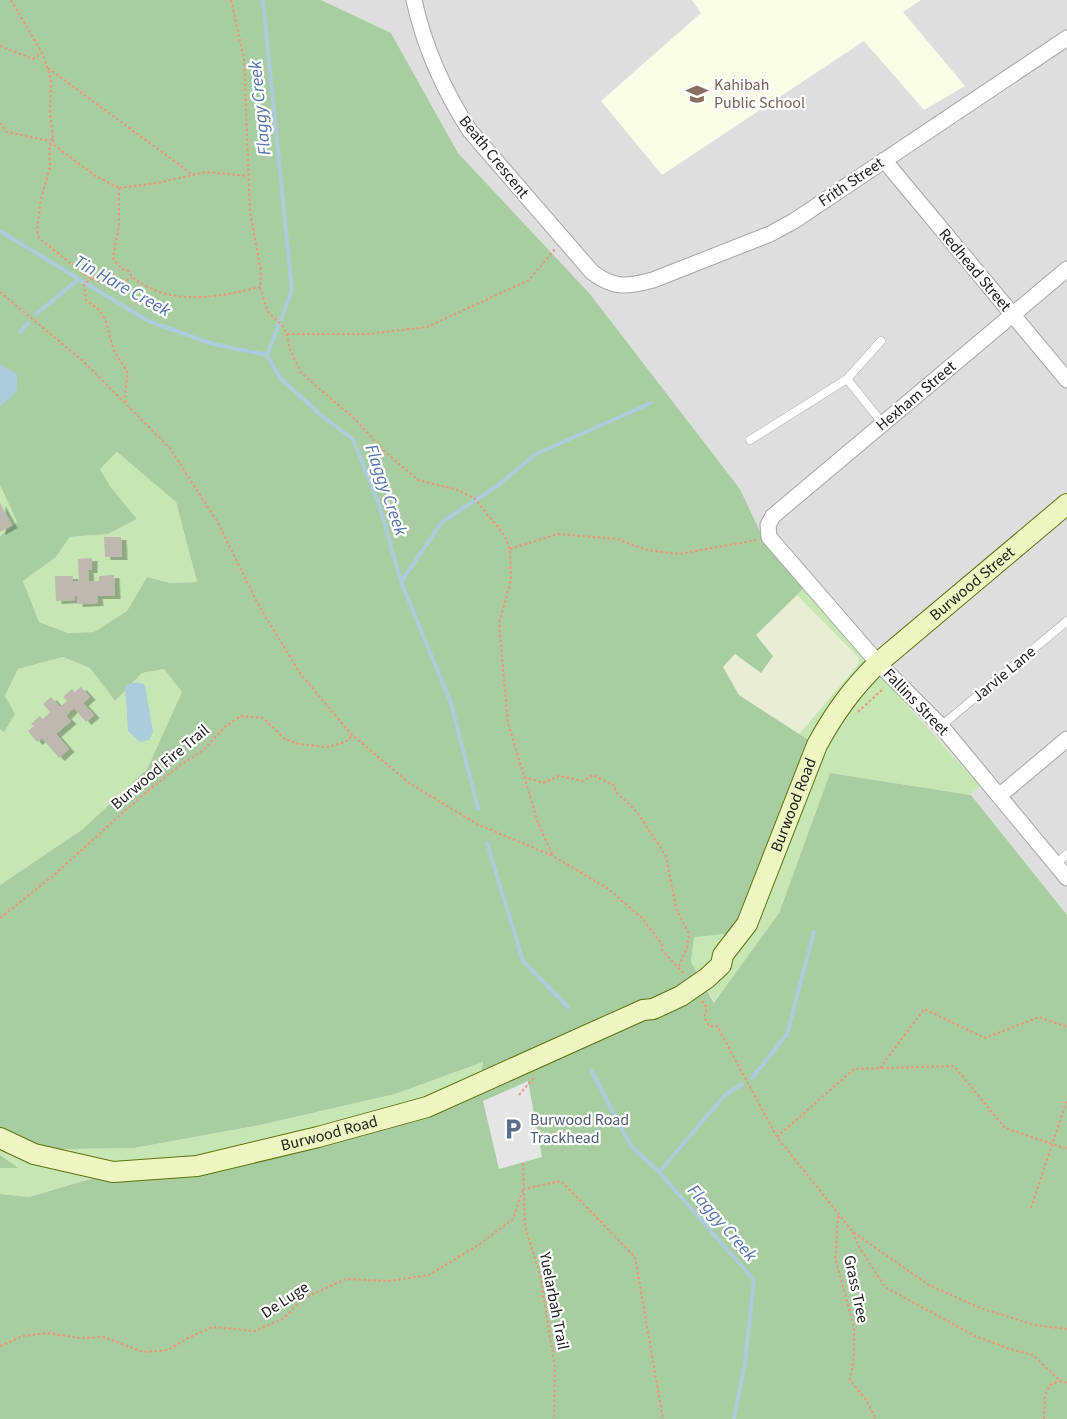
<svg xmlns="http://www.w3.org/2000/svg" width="1067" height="1419" viewBox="0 0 1067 1419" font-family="'Source Sans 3',sans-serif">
<defs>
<filter id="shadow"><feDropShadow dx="5.5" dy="3" stdDeviation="0" flood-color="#0004"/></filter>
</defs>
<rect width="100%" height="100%" fill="#f1efe8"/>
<path fill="#dfdede" d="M321,0H1067V915L971,795L980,786L767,546L740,489L590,294L458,153L391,33Z"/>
<path fill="#fafde5" d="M692,0H921L903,12L965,86L924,110L864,41L662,175L601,101L701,13Z"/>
<path fill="#e9edd5" d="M797,595L859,658L858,665L799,734L739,695L723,667Z"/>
<path fill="#c6e6b3" d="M117,452L176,502L197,582L170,583L147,577L127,611L94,632L68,633L39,622L23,581L55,558L70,537L108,534L137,519L110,486L100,469Z
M0,485L17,522L0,536Z
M803,589L980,786L971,795L830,773L779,913L715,1003L691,962L694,936L726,934L809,741L799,734L858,665L859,658L797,595Z
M63,657L90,668L115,701L142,673L164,669L182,692L147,769L83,829L0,885V729L4,731L5,696L18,669Z
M483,1062L481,1074L400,1107L289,1136L83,1181L28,1197L0,1194V1168H17L0,1155V1148L6,1150L134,1148L260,1125L395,1094Z"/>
<path fill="#a8cda0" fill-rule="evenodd" d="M0,0H321L391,33L458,153L590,294L740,489L767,546L803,589L756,635L773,656L761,673L735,654L723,667L739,695L810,741L744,917L726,934L694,937L691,962L714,1003L779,913L830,773L971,795L1067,915V1419H0V1194L29,1197L83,1181L289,1136L400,1107L481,1074L483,1062L395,1094L260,1125L134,1148L6,1150L0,1148V885L83,829L147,769L182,692L164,669L142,673L115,701L90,668L63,657L18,669L5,696L15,714L4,732L0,729V536L17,522L0,485ZM117,452L176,502L197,582L170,583L147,577L127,611L94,632L68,633L39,622L23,581L55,558L70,537L108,534L137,519L110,486L100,469Z
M0,1155L18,1168H0Z"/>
<path fill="#e5e5e5" d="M528,1081L542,1157L499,1169L483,1101Z"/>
<path fill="#accbdb" d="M0,364L17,374V391L0,407Z
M137,682L145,685L153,732L149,740L140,742L128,731L125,685Z"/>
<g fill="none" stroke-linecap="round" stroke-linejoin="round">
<path stroke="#accbdb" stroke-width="4" d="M263,0L292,290L267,355L280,378L322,416L353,439L379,504L401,582L451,703L478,809
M0,231L148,321L213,344L267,355
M36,314L79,279
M20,332L28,323
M401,582L442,522L497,486L536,454L651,403
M487,843L523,961L568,1007
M591,1070L631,1146L659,1172L754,1280L745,1363L734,1419
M752,1078L787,1034L814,932
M659,1172L725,1095L742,1084"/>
</g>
<path fill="#beb8b1" filter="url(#shadow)" d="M0,503L12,525L0,532Z
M104,537H121L122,557H105Z
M92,558V570H88L89,582L99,581V576L114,575L115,596H97L98,603L77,604V596H75V600L56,601L55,576H73V582L79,581L78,559Z
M81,687L90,697L83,703L94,715L86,722L74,708L66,716L71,721L56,734L69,749L59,758L42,738L37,742L28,731L34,726L31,724L40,716L43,719L50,712L43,704L51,697L60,707L67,701L63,697L72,689L75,692Z"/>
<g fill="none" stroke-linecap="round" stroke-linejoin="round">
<g stroke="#a5a5a5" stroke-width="9">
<path id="lane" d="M847,379L881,341
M750,440L847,379L883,424
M941,726L1067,621
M1056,864L1067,854"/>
</g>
<g stroke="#a5a5a5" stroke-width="17">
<path id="street" d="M414,0C424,46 444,91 470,131L592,272C614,289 627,287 653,280L770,234L794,221L1067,38
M884,160L1067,380
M1067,269L773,516L768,525L769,537L878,663L941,726L1067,878
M999,796L1067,739"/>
</g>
<g stroke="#5c730d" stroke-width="22">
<g id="secondary">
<path id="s1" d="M0,1138L34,1154L113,1172L197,1166L318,1137L427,1107L643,1010L653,1009L681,996L707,978L721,965L723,955L747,924L817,745C835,712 852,689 878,663L1067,504"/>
</g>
</g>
<path stroke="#f0937a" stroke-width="2" stroke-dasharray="2.5 2.5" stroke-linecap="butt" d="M11,0L42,53L51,79L50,114L54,145L94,175L119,188
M231,0L244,59L250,212L261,271L260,287L268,312L282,325L287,334L289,347L301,373L356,420L383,450L418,480L458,490L475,499L504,535L510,549L511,580L499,624L508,723L538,823L553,856
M0,46L33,59L42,53
M48,68L193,175
M0,123L7,132L50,141
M52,138L49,150L50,167L41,199L37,230L39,238L85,275L102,283L112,285L132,278
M119,188V225L113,258L121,269L129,271C133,280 138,281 146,286C182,305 222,296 260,287
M119,188L157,183L206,172L247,176
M92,278L84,284L86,300L98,309L105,319L114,351L128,373L125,391L126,402
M0,292L84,362L169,447L217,521L259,606L300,673L350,733L409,783L477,824L553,856L607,888L641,917L662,944V950L684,974
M287,334H367L427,327L529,280L555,249
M510,549L558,534L617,539L647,550L679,554L757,540
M858,712L884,688
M524,777L543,783L559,776L583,781L593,775L615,786V791L637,812L666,856L676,908L689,934L687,948L679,966
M0,918L54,875L138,799L180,765L202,751L226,726L241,716L263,718L285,739L299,744L327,747L345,742L353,735
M702,1001L707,1008L704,1017L709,1026H717L777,1137L853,1232L929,1285L980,1308L1034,1325L1067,1329
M880,1068L924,1009L985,1038L1039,1017L1067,1027
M519,1095L535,1076
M777,1137L854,1069L954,1066L1005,1128L1067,1149
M523,1163L525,1226L540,1275L555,1368L554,1419
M523,1189L561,1181L635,1257L663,1419
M1031,1208L1067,1100
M839,1216C835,1230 838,1243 835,1257L854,1327V1356L850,1380L865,1398L876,1419
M853,1232L858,1245L885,1287L975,1336L1010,1349L1033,1355L1060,1381
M0,1346L23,1336L47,1333L81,1338L104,1337L143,1352L168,1350L188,1338L212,1327L255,1331L284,1318L304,1298L346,1279L389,1281L429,1275L480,1244L513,1219L523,1189
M1044,1419L1045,1395L1050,1385L1060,1381L1067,1383"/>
<use href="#lane" stroke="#fff" stroke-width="8"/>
<use href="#street" stroke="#fff" stroke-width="15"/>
<use href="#secondary" stroke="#edf6c1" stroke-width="20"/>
</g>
<defs>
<g id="school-bare" transform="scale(1.725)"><path d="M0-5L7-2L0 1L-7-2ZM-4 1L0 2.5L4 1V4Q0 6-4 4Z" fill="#8d6e63" stroke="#fff" stroke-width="2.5" paint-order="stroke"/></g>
<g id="parking-bare" transform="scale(1.725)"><path d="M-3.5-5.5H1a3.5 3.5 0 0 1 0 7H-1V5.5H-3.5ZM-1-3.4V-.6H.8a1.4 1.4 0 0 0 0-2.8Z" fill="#5c6f8a" stroke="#fff" stroke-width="2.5" paint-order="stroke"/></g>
</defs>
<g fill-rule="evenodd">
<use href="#school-bare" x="697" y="94"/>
<use href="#parking-bare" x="513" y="1129"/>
</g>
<g text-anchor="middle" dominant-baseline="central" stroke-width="4.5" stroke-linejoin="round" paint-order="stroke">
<g font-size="16" fill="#785e54" stroke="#fff" text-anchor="start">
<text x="714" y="85">Kahibah<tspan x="714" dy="18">Public School</tspan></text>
</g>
<g font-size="16" fill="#212121" stroke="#fff">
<text transform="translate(494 157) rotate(51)">Beath Crescent</text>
<text transform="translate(851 182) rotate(-34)">Frith Street</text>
<text transform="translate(975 270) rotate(50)">Redhead Street</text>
<text transform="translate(916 396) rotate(-40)">Hexham Street</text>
<text stroke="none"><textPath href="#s1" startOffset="1236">Burwood Street</textPath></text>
<text transform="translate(1004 674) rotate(-40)">Jarvie Lane</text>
<text transform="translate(916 702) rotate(46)">Fallins Street</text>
<text transform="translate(160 767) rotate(-40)">Burwood Fire Trail</text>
<text stroke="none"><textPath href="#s1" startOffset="946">Burwood Road</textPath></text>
<text stroke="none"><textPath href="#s1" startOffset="339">Burwood Road</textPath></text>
<text transform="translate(856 1289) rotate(78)">Grass Tree</text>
<text transform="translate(285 1300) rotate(-33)">De Luge</text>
<text transform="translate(554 1301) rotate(79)">Yuelarbah Trail</text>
</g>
<g font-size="16" fill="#4e5e75" stroke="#fff" text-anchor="start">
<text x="530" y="1120">Burwood Road<tspan x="530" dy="18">Trackhead</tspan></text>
</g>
<g font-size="18" font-style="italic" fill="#5375ab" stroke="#fff">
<text transform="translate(260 108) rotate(-96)">Flaggy Creek</text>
<text transform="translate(122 286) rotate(29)">Tin Hare Creek</text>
<text transform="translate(386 490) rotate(71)">Flaggy Creek</text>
<text transform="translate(722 1223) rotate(49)">Flaggy Creek</text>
</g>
</g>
</svg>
